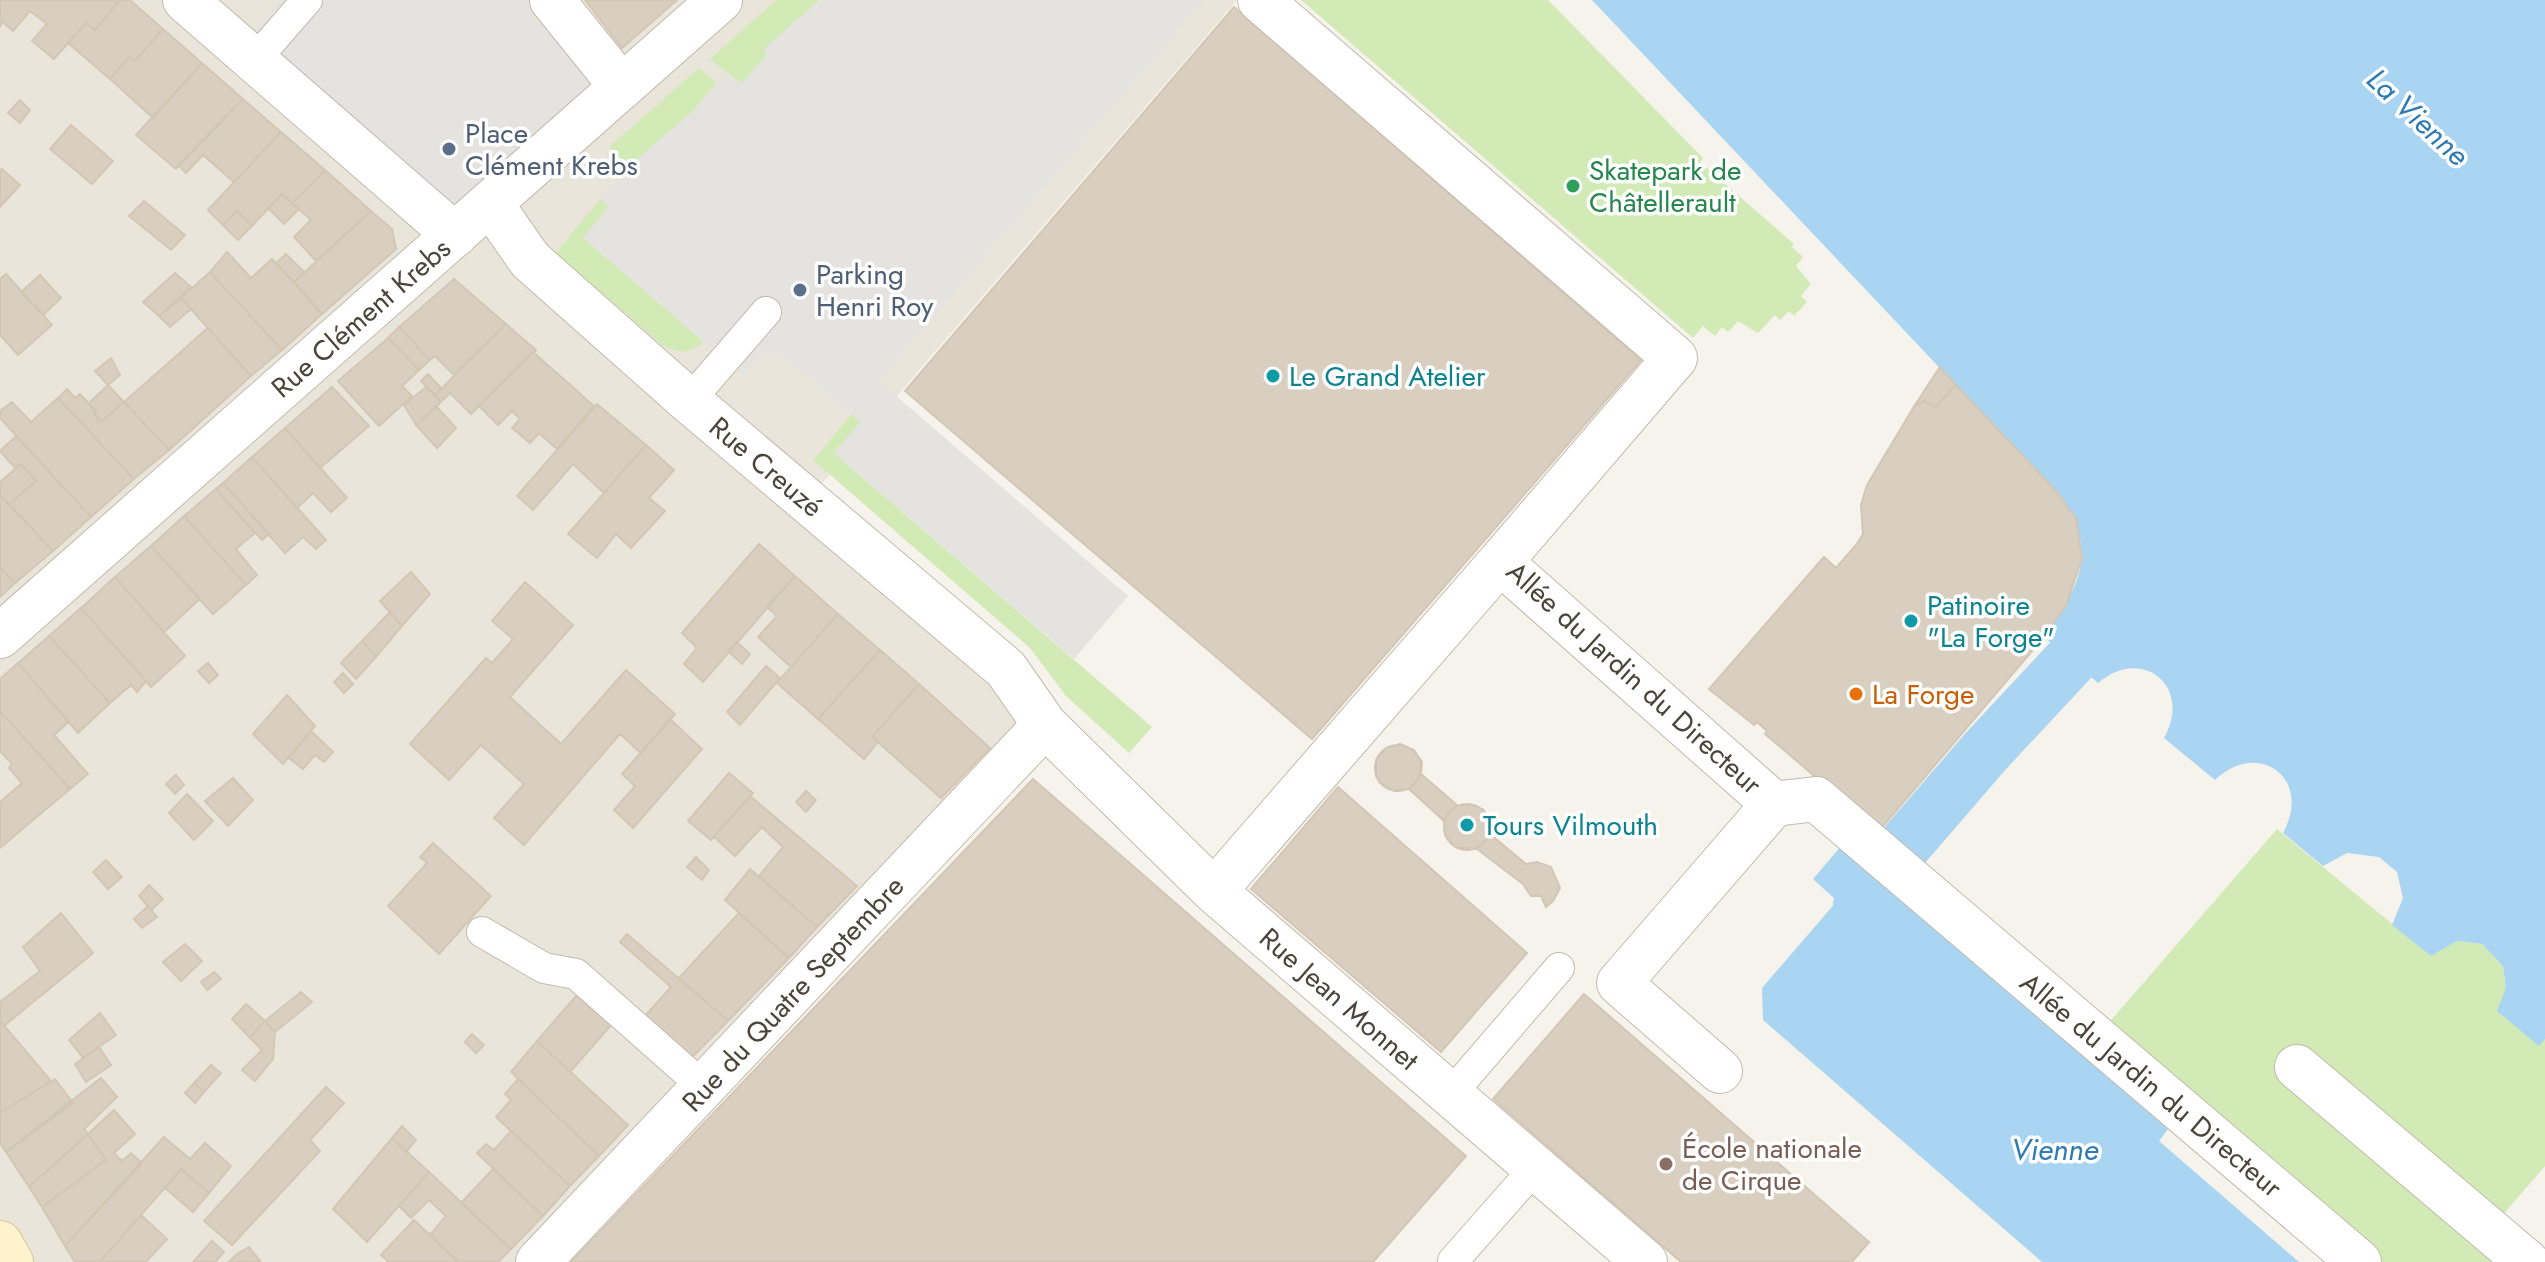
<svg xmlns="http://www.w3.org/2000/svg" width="2545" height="1262" viewBox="0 0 2545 1262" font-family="Jost,sans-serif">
<rect width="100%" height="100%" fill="#f6f3ec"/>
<path fill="#eae5da" d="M0,0H1237L805,503L1057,720L538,1262H0Z"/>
<path fill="#d2eab5" d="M776,0H820L764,49L767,54L742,84L710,59Z
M1301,0H1548L1703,158L1700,162L1794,244L1792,247L1803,257L1796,266L1811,284L1801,296L1807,302L1794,316L1789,311L1780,320L1775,315L1758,333L1738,321L1728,332L1722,327L1715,336L1703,326L1693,338Z
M699,68L717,83L691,113L629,166L609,147Z
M600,199L609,207L583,238L704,342C690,354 678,354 662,345L556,253Z
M852,414L861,422L834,453L1152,727L1129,753L1066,696L1030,648L813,460Z
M2277,829L2431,956L2457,941L2482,944L2503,966L2506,988L2538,1045L2545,1039V1166L2476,1246L2494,1262H2383L2106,1026Z"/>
<path fill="#e5e3e0" d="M280,0H525L592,86L449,211L248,37Z
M820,0H1204L879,381L1128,596L1074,659L834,453L860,422L816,383L773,351L763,353L744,375L583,238L609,207L600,199L629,166L691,113L726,72L742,84L767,54L763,50Z"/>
<path fill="#a9d4f2" d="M1592,0H2545V1039L2539,1046L2497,1011L2506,988L2503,966L2482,944L2457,941L2431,956L2392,925L2403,898L2397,872L2379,857L2347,853L2323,866L2283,833C2313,779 2259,738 2215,780L2164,738C2193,686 2142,645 2098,683L2044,637C2082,581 2099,552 2057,492Z
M1842,845L2171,1125L2159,1141L2299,1262H2042L1763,1020L1762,988L1837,901L1813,879Z"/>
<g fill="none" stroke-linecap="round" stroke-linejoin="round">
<path stroke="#a9d4f2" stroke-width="54" d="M1860,905L1878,876L1985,752L2122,605"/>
</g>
<path fill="#d8cfc1" stroke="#d3c7b4" stroke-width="2" d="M0,0H120L95,30L86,23L54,59L32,41L47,24L30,11L13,31L3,22L0,26Z
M120,0H130L163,29L135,61L129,57L110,79L68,43L86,23L95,30Z
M585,0H677L622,48Z
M1234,7L1641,360L1312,739L905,391Z
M163,29L202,63L153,118L110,79L129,57L135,61Z
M202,63L243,99L176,169L136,135Z
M243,99L281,132L234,182L203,155L186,173L178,165Z
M20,100L30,110L20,123L8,113Z
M71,125L113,161L92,184L50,149Z
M281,132L325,170L292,203L282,194L252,226L237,211L223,225L208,210Z
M2,169L20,185L0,207V170Z
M325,170L371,211L316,261L294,237L311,220L292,203Z
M282,194L299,209L284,224L268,208Z
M144,201L185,235L171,250L129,216Z
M237,211L252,226L238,240L223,225Z
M371,211L392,229L396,249L322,314L294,282Z
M227,252L251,278L272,259L322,314L282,350L210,272Z
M286,254L305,273L294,282L276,263Z
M210,272L282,350L251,376L181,298Z
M175,273L191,287L159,316L143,302Z
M6,274L52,325L18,355L0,335V279Z
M40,275L61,298L43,315L21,292Z
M454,279L506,324L454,375L435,356L430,360L399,327Z
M181,298L191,309L170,327L159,316Z
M506,324L536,350L471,414L450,393L441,402L435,395Z
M399,327L430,360L419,370L388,338Z
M208,328L251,376L169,450L124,402Z
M388,338L419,370L402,386L412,396L379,426L338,381Z
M533,352L594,406L557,449L539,433L530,443L512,428L520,419L512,411L498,425L479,406Z
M111,358L120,375L108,385L95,371Z
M1940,367L1956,385L1936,407L1924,401L1915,405Z
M428,374L441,388L435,395L421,381Z
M108,385L124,402L101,422L89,403Z
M1956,385L2057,492L2076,519L2082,559L2066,605L2044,637L1879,831L1765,734L1767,731L1757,722L1754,725L1709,689L1824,557L1836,568L1856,545L1863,534L1861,505L1867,485L1915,405L1924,401L1936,407Z
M332,387L369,426L320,468L285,428Z
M426,387L441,402L416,425L404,405Z
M67,389L75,398L80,394L96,411L94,415L101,422L124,402L169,450L134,479L58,398Z
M58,398L134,479L91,517L0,418V411L12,402L31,422Z
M597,404L646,445L604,493L573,464L533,510L517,496Z
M436,406L456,428L437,448L416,425Z
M285,428L347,498L331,512L313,493L297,508L252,457Z
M16,436L91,517L53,551L9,504L36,481L21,464L15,468L0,451Z
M646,445L674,470L649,498L665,511L631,548L616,534L597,558L568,534Z
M252,457L326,540L316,549L303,537L285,553L223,483Z
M21,464L36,481L9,504L0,495V482Z
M223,483L269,534L262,540L216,489Z
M216,489L255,533L236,549L257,575L246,585L184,516Z
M0,495L53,551L15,583L0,567Z
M184,516L246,585L213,614L151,546Z
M759,544L795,576L703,682L684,664L697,648L682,633Z
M151,546L200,599L164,632L115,577Z
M0,567L15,583L0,597Z
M411,572L430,594L402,626L380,601Z
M795,576L838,614L791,667L758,637L777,616L767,607Z
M115,577L185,656L151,687L81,608Z
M525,582L573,625L510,697L561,744L626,670L675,714L641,753L620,734L524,845L494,818L524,784L481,745L449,780L410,744L486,658L492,663L513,639L492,621Z
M81,608L146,681L137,692L131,685L110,703L49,636Z
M390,612L402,626L376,657L362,641Z
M838,614L880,650L818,719L777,683Z
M49,636L110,703L78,733L18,663Z
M362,641L376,657L356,679L341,663Z
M737,642L750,654L742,664L728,651Z
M880,650L919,684L872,737L878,742L864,759L818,719Z
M18,663L69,722L54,735L88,774L70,789L0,711V679Z
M208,663L218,675L209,683L198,671Z
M766,666L780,678L740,725L727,712Z
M343,673L353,684L344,693L334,682Z
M919,684L990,748L941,798L872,737Z
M287,695L315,726L283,764L253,734Z
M0,711L70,789L0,848V802L22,783L9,768L12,764L0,751Z
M670,719L702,749L633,828L614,810L635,786L622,774Z
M311,731L333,752L324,762L315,755L303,769L289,758Z
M1400,744L1414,750L1422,762L1421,774L1458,806L1469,804L1483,809L1491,822L1490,834L1526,864L1537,862L1551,867L1560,888L1553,901L1546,907L1541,896H1531L1523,884L1477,849L1455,847L1445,835L1444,821L1409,789L1394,791L1380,783L1376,776V760L1386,748Z
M1375 768a23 23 0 1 1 46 0a23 23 0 1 1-46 0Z
M729,773L753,793L711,840L688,821Z
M176,775L184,785L175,794L166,784Z
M233,778L253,800L228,826L205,801Z
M1033,779L1466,1156L1373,1262H571Z
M1338,787L1527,953L1441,1052L1251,889Z
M806,791L816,800L806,812L796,802Z
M187,794L213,821L194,840L169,813Z
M750,796L857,886L817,927L759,876L783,847L762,827L735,856L714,837Z
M1444 827a23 23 0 1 1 46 0a23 23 0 1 1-46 0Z
M433,843L491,896L439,954L388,906L427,863L420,857Z
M696,857L709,870L702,880L687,867Z
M106,860L122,877L108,889L93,872Z
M750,869L817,927L789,958L725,900Z
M149,885L163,899L151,910L139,896Z
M148,906L157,917L142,928L134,919Z
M61,913L93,953L5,1025L0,1023V1002L40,971L23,947Z
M739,913L789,958L728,1021L679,978Z
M627,934L728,1021L691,1058L645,1016L671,987L620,942Z
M185,944L202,961L181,981L163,962Z
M214,972L221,979L207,990L201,982Z
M301,992L312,1002L275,1032L265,1021Z
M1584,994L1869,1242L1852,1262H1681L1493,1099Z
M577,995L611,1025L570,1072L537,1041Z
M246,1004L265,1021L250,1038L232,1019Z
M100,1013L116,1035L83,1058L69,1040Z
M265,1021L275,1032L273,1059L255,1081L242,1070L262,1050L250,1038Z
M1,1022L51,1081L0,1113V1023Z
M472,1034L484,1045L476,1053L465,1042Z
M537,1041L628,1125L599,1156L511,1072Z
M99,1047L111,1065L86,1082L75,1064Z
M211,1065L221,1073L204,1092L194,1083Z
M101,1078L117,1097L84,1129L88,1134L29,1187L6,1152Z
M55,1079L73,1103L6,1152L0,1143V1113Z
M518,1079L599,1156L570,1186L496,1117L511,1100L505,1094Z
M194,1083L204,1092L195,1103L185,1093Z
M326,1087L344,1103L310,1140L320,1151L232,1245L204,1221Z
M114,1110L135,1134L114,1153L122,1161L131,1153L142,1163L65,1246L42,1207L106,1160L88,1134Z
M402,1126L416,1140L406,1152L392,1138Z
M511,1131L570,1186L543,1216L477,1153L486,1144L494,1150Z
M88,1134L106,1160L42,1207L29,1187Z
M164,1137L190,1159L205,1143L231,1166L209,1193L181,1169L100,1262H75L65,1246Z
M392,1138L429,1172L367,1242L333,1209Z
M181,1169L209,1193L193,1212L165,1188Z
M493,1169L543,1216L511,1249L461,1203Z
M429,1172L511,1249L498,1262H458L430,1235L446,1216L429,1200L411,1218L399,1206Z
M141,1215L167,1239L146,1262H100Z
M414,1220L430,1235L458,1262H389L381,1255Z
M212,1241L224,1252L215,1262H193Z
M249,1247L261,1262H229L237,1254Z"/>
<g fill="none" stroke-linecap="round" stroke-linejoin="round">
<g stroke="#c2bbae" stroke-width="32">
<path id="service" d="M254,61L307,0
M689,401L766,312
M482,932L544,968L576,974L705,1088
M1450,1095L1559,968
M1453,1261L1535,1168"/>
</g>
<g stroke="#c2bbae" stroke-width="46">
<path id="minor" d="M185,0L455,235
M552,0L622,87
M1260,0L1675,358L1500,562L1774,804L1816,799L2359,1262
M491,204L530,260L689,401L1006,669L1045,725L1214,891L1645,1262
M0,636L720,0
M1214,891L1500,562
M2297,1067L2527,1262
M1720,1071L1619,983L1774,804
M538,1262L1045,725"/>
</g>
<g stroke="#d6c79b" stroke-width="46">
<path id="secondary" d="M0,1243L11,1262"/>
</g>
<use href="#service" stroke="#fff" stroke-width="30"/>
<use href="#minor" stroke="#fff" stroke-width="44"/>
<use href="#secondary" stroke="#fff3cd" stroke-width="44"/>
</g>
<g fill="#5c6f8a" stroke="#fff" stroke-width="3">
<circle cx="449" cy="149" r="8"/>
<circle cx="800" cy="290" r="8"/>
</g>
<circle fill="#2e9e5b" stroke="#fff" stroke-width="3" cx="1573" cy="186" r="8"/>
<g fill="#0f9aa8" stroke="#fff" stroke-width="3">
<circle cx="1273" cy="376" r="8"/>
<circle cx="1911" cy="621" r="8"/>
<circle cx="1467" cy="825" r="8"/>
</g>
<circle fill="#e8710a" stroke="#fff" stroke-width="3" cx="1856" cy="694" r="8"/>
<circle fill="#8d6e63" stroke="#fff" stroke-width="3" cx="1666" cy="1164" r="8"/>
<g text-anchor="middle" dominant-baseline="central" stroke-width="7" stroke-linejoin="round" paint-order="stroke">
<g font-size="28" fill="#4e5e75" stroke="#fff" text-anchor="start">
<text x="465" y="133">Place<tspan x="465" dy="32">Clément Krebs</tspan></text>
<text x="816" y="274">Parking<tspan x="816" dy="32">Henri Roy</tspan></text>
</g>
<g font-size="28" fill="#27864d" stroke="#fff" text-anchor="start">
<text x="1589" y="170">Skatepark de<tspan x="1589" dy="32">Châtellerault</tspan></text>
</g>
<g font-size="28" fill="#4b4439" stroke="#fff">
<text transform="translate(361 318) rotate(-41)">Rue Clément Krebs</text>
<text transform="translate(766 467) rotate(40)">Rue Creuzé</text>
<text transform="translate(1634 678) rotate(42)">Allée du Jardin du Directeur</text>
<text transform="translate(793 994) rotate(-47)">Rue du Quatre Septembre</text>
<text transform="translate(1339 999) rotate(41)">Rue Jean Monnet</text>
<text transform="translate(2151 1085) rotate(40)">Allée du Jardin du Directeur</text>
</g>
<g font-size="28" fill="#0d838f" stroke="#fff" text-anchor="start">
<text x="1289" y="376">Le Grand Atelier</text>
<text x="1927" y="605">Patinoire<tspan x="1927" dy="32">"La Forge"</tspan></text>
<text x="1483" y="825">Tours Vilmouth</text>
</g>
<g font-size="28" fill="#c56008" stroke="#fff" text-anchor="start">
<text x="1872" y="694">La Forge</text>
</g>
<g font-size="28" fill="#785e54" stroke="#fff" text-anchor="start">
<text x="1682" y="1148">École nationale<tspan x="1682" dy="32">de Cirque</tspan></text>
</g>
<g font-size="30" font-style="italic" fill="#2e7ab2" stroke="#fff">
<text transform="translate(2418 117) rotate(43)">La Vienne</text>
<text x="2055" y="1149">Vienne</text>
</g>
</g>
</svg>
